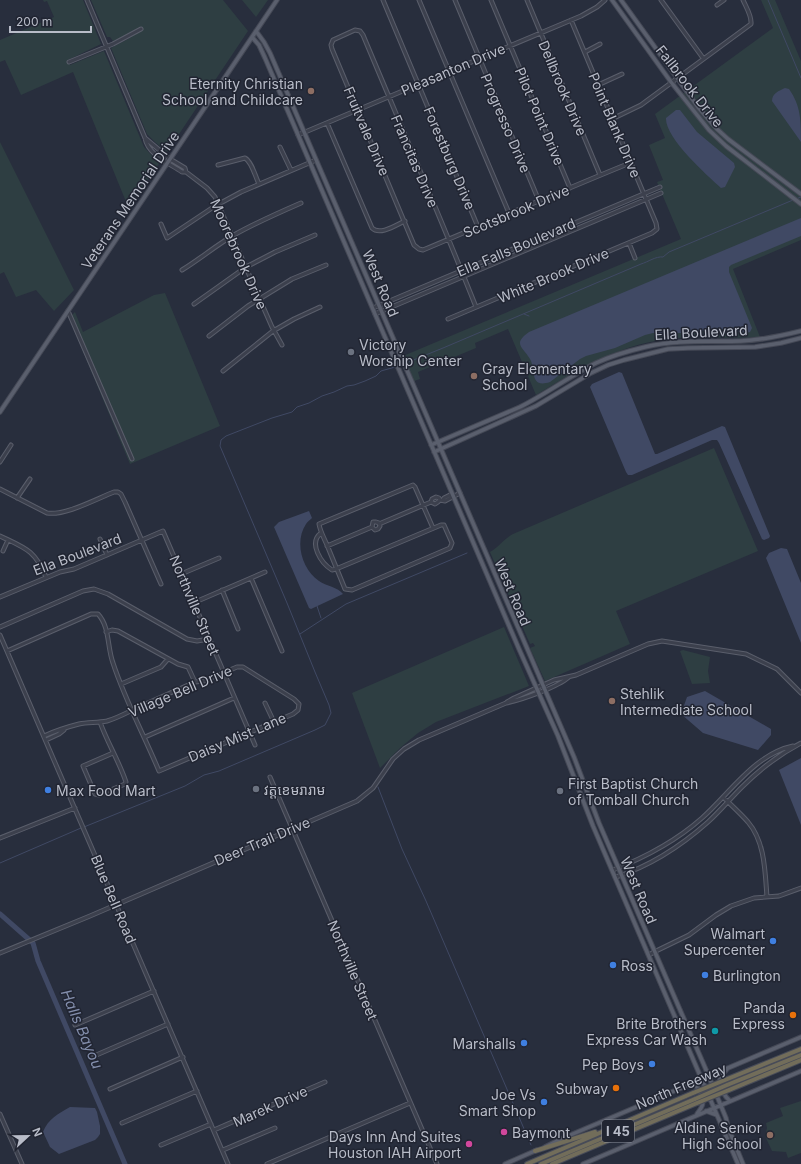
<svg xmlns="http://www.w3.org/2000/svg" width="801" height="1164" viewBox="0 0 801 1164" font-family="Inter,'Noto Sans Khmer',sans-serif">
<rect width="100%" height="100%" fill="#282e3d"/>
<path fill="#2e3e42" d="M43,0H83L101,44L68,60L70,65L104,51L144,147L153,157L160,162L129,209L73,72L21,95L5,60L0,62V40L54,17L47,1L44,2Z
M91,0H223L248,31L167,152L156,143L147,134L111,48L128,39L142,30L113,41L110,37H107Z
M242,0H268L256,17Z
M761,0H775L801,61V240L733,269L760,337C732,339 704,336 677,338C623,342 581,368 536,395L508,329L475,343L476,348L418,372L420,379L414,381L403,356L681,239L657,182L663,180L649,145L665,138L655,114L773,28Z
M0,142L74,290L54,311L36,290L16,297L4,272L0,274Z
M165,293L220,426L130,464L69,318L75,312L83,332L154,295Z
M714,448L758,551L616,611L630,644L545,681L530,648L535,646L533,643L530,644L490,552C499,547 504,539 513,534Z
M504,627L529,686L436,722L418,733L400,748L380,768L352,693Z
M683,650L710,657L708,671L710,683L692,684L680,651Z
M801,1101V1153L788,1158L786,1152L772,1151L765,1136L767,1128L766,1123L783,1116L780,1108Z"/>
<path fill="#404964" d="M785,88L789,89C801,106 801,121 801,142L772,101C772,93 779,91 785,88Z
M676,110H680L697,132L734,163L735,167L725,187L721,188C707,175 665,138 666,118Z
M801,218V236L731,265L729,267V272L752,328L750,332L746,333L722,329H714L688,333H653L645,335L615,348L586,356L580,359L550,382C529,389 536,369 530,359C523,347 512,344 529,332Z
M619,372L622,373L655,454H657L722,426L725,427L770,536L769,538L764,540L762,539L719,443L717,440H712L632,475H628L626,472L590,387L592,384Z
M309,511L312,518C310,520 307,522 306,524C294,542 302,570 319,581C326,586 338,587 343,594L311,609L309,608L274,527L279,522Z
M781,548L787,549L801,583V643L766,558L769,553Z
M705,691L771,729V735L758,750L703,733L681,714L687,697Z
M801,758V825L779,770Z
M70,1107L95,1108L97,1112L100,1126V1134L98,1137L95,1140L59,1154L50,1147L43,1132C48,1119 58,1114 70,1107Z"/>
<g fill="none" stroke-linecap="round" stroke-linejoin="round">
<path stroke="#404964" stroke-width="1" d="M768,0L801,78
M796,199L801,197
M524,314L529,316
M406,363L443,348L641,264C648,262 656,256 663,257L669,252L793,200
M317,606L321,618
M300,634L346,604L467,553
M378,787L402,849L426,901L531,1145
M84,827L185,786L204,775L219,771L315,730L325,725L331,713L329,705L315,672L287,603L220,446L221,440L226,436L272,418L292,412L297,407L309,403L322,396L334,392L347,386L354,385L365,381L376,376L381,371L395,367
M0,863L81,828"/>
<path stroke="#404964" stroke-width="5" d="M0,914L33,943L38,961L125,1164"/>
<g stroke="#5a5e6b" stroke-width="5">
<path id="minor" d="M87,0L145,138C148,155 169,163 182,172H186
M383,0L478,227
M419,0L509,213
M455,0L539,201
M491,0L570,188
M527,0L600,175
M661,0L703,58
M717,5L724,0
M585,52L600,44
M69,62L113,44L141,29
M598,85L622,74
M612,119L641,105L751,24C752,16 746,7 743,0
M327,123L372,228C380,236 396,225 405,221
M298,135L581,16L597,7L605,0
M145,138L170,159L185,168L186,172L207,188L215,197L272,327L282,345
M280,147L291,170
M218,165L245,158C252,162 255,176 259,184
M161,224L167,238L215,206L241,192L316,160
M629,243L635,258
M182,270C200,259 215,246 234,235C255,223 278,213 301,203
M194,304L246,267L275,252L315,235
M476,307C440,216 401,126 363,35L360,31L355,30L333,40L331,45L332,49L414,245L419,249L423,250C492,221 561,191 630,163
M373,308L660,187
M68,311L132,459
M375,314L661,193
M448,319L652,233L657,229L656,223L571,20
M209,336L248,306L292,279L326,265
M223,371L273,331L294,319L320,307
M0,462L11,445
M0,489L47,513C65,516 96,499 114,492H118L121,494L125,502L161,584
M17,498L30,479
M443,500L444,498L450,495L453,496
M431,502L432,499L436,497L439,498L440,500L445,501L460,493
M379,524L431,502L435,504L438,502L440,500
M321,533C308,543 321,563 332,570L336,569L441,525H444L452,543L450,548L352,590L345,589C339,574 333,560 327,545C324,538 320,531 319,524L413,485L415,487L433,528
M0,536C25,548 35,550 46,577
M100,539L107,555
M327,546L372,527L375,530L378,529L380,526L379,523L376,522H373L372,527
M3,551L8,540
M181,574L219,558
M251,578L282,651
M222,590L238,629
M0,597L60,572L74,569L163,531L255,745
M193,603L265,572
M0,627L83,591L94,589L108,594L187,639L197,641L209,639
M106,632L112,630L118,631L178,664L188,667L195,682
M0,635L228,1164
M7,651L91,614H98C110,627 107,647 113,663C125,700 144,735 159,771L293,714L298,710L299,704L294,699L243,667H237L204,681L195,682L141,706C130,711 118,718 107,721C97,723 88,722 79,724C67,727 55,731 44,736
M121,684L161,667L168,659
M507,702L514,698L554,680L576,675L648,644L662,641L746,654L777,669L801,693
M265,703L274,722
M100,722C107,742 119,761 126,782L125,784L99,795L95,794L83,766L113,753
M145,737L234,698
M46,740L59,734L64,730
M270,777L437,1164
M723,797C731,805 740,813 748,822C765,842 765,871 767,897
M0,838L75,808
M613,870C646,857 676,841 702,818C730,793 755,754 793,746
M616,877C650,866 681,846 708,822C720,811 730,799 742,787C759,770 780,754 801,743
M0,953L90,916L357,801L373,788L393,759L404,749L419,740L506,703C521,700 558,687 569,677
M649,955L654,952L689,935L716,915L731,906L754,898L779,896L801,888
M75,1025L154,991
M94,1056L168,1024
M110,1089L183,1057
M0,1114L22,1164
M122,1123L197,1091
M214,1130L325,1082
M161,1145L211,1124
M223,1150L275,1128
M267,1164L410,1103"/>
</g>
<g stroke="#454956" stroke-width="5.5">
<path id="major" d="M612,0L671,82L709,130L726,146L801,204
M621,0L698,107L717,129L728,139L801,194
M256,31L264,42L270,53L574,757L599,823L707,1072L726,1118L728,1127L743,1164
M252,37L259,45L265,58L519,649L558,736L593,826L738,1164
M0,412L277,0
M431,445L520,407C546,394 570,376 596,363C611,356 628,351 645,347C677,339 709,342 741,341C762,340 781,336 801,331
M434,452L536,406L591,373L608,365L624,360L668,349L688,348L755,347L781,343L801,338
M727,1069C725,1072 720,1076 720,1080C719,1087 725,1097 730,1101
M693,1083C698,1087 705,1099 702,1106C701,1109 698,1112 697,1114
M706,1111L717,1115
M545,1147L561,1139L801,1037
M505,1164L537,1150
M583,1164L801,1071"/>
</g>
<g stroke="#474b58" stroke-width="6">
<path id="highway" d="M725,1080L801,1049
M727,1085L801,1055
M729,1090L801,1060
M535,1151L595,1132
M527,1164L693,1093
M541,1164L695,1099
M552,1164L697,1103"/>
</g>
<use href="#minor" stroke="#3c404d" stroke-width="3"/>
<use href="#major" stroke="#5a5f6d" stroke-width="3.5"/>
<use href="#highway" stroke="#726d5a" stroke-width="4"/>
<g stroke="#474b58" stroke-width="6" stroke-linecap="butt">
<path id="highway-bridge" d="M693,1093L725,1080
M695,1099L727,1085
M697,1103L729,1090"/>
</g>
<use href="#highway-bridge" stroke="#726d5a" stroke-width="4"/>
</g>
<g fill="#8d6e63" stroke="#212532" stroke-width="1.5">
<circle cx="311" cy="91" r="4"/>
<circle cx="474" cy="376" r="4"/>
<circle cx="612" cy="701" r="4"/>
<circle cx="770" cy="1135" r="4"/>
</g>
<g fill="#6b7280" stroke="#212532" stroke-width="1.5">
<circle cx="351" cy="352" r="4"/>
<circle cx="256" cy="789" r="4"/>
<circle cx="560" cy="791" r="4"/>
</g>
<g fill="#3f7fe0" stroke="#212532" stroke-width="1.5">
<circle cx="48" cy="790" r="4"/>
<circle cx="773" cy="941" r="4"/>
<circle cx="613" cy="965" r="4"/>
<circle cx="705" cy="975" r="4"/>
<circle cx="524" cy="1043" r="4"/>
<circle cx="652" cy="1064" r="4"/>
<circle cx="544" cy="1102" r="4"/>
</g>
<g fill="#e8710a" stroke="#212532" stroke-width="1.5">
<circle cx="793" cy="1015" r="4"/>
<circle cx="616" cy="1088" r="4"/>
</g>
<circle fill="#0f9aa8" stroke="#212532" stroke-width="1.5" cx="715" cy="1031" r="4"/>
<g fill="#d1479c" stroke="#212532" stroke-width="1.5">
<circle cx="504" cy="1132" r="4"/>
<circle cx="469" cy="1144" r="4"/>
</g>
<g text-anchor="middle" dominant-baseline="central" stroke-width="3" stroke-linejoin="round" paint-order="stroke">
<rect fill="#212532" stroke="#8b8f9b" stroke-width="1" x="602" y="1120" width="32" height="22" rx="3"/>
<g font-size="13" font-weight="bold" fill="#b8bcc8">
<text x="618" y="1131">I 45</text>
</g>
<g font-size="14" fill="#b8bcc8" stroke="#212532">
<text transform="translate(453 69) rotate(-23)">Pleasanton Drive</text>
<text transform="translate(690 86) rotate(52)">Fallbrook Drive</text>
<text transform="translate(563 88) rotate(67)">Dellbrook Drive</text>
<text transform="translate(540 116) rotate(67)">Pilot Point Drive</text>
<text transform="translate(506 123) rotate(67)">Progresso Drive</text>
<text transform="translate(615 125) rotate(67)">Point Blank Drive</text>
<text transform="translate(367 131) rotate(67)">Fruitvale Drive</text>
<text transform="translate(450 158) rotate(67)">Forestburg Drive</text>
<text transform="translate(415 161) rotate(67)">Francitas Drive</text>
<text transform="translate(130 200) rotate(-56)">Veterans Memorial Drive</text>
<text transform="translate(516 211) rotate(-23)">Scotsbrook Drive</text>
<text transform="translate(516 247) rotate(-23)">Ella Falls Boulevard</text>
<text transform="translate(239 254) rotate(66)">Moorebrook Drive</text>
<text transform="translate(553 275) rotate(-23)">White Brook Drive</text>
<text transform="translate(381 283) rotate(67)">West Road</text>
<text transform="translate(701 332) rotate(-3)">Ella Boulevard</text>
<text transform="translate(77 554) rotate(-21)">Ella Boulevard</text>
<text transform="translate(513 592) rotate(67)">West Road</text>
<text transform="translate(195 605) rotate(67)">Northville Street</text>
<text transform="translate(180 691) rotate(-23)">Village Bell Drive</text>
<text transform="translate(237 737) rotate(-23)">Daisy Mist Lane</text>
<text transform="translate(262 841) rotate(-23)">Deer Trail Drive</text>
<text transform="translate(639 890) rotate(67)">West Road</text>
<text transform="translate(114 899) rotate(67)">Blue Bell Road</text>
<text transform="translate(353 970) rotate(67)">Northville Street</text>
<text transform="translate(681 1086) rotate(-23)">North Freeway</text>
<text transform="translate(270 1106) rotate(-24)">Marek Drive</text>
</g>
<g font-size="14" fill="#b8bcc8" stroke="#212532" text-anchor="end">
<text x="303" y="83">Eternity Christian<tspan x="303" dy="16">School and Childcare</tspan></text>
<text x="359" y="344" text-anchor="start">Victory<tspan x="359" dy="16">Worship Center</tspan></text>
<text x="482" y="368" text-anchor="start">Gray Elementary<tspan x="482" dy="16">School</tspan></text>
<text x="620" y="693" text-anchor="start">Stehlik<tspan x="620" dy="16">Intermediate School</tspan></text>
<text x="568" y="783" text-anchor="start">First Baptist Church<tspan x="568" dy="16">of Tomball Church</tspan></text>
<text x="264" y="789" text-anchor="start">វត្តខេមរារាម</text>
<text x="56" y="790" text-anchor="start">Max Food Mart</text>
<text x="765" y="933">Walmart<tspan x="765" dy="16">Supercenter</tspan></text>
<text x="621" y="965" text-anchor="start">Ross</text>
<text x="713" y="975" text-anchor="start">Burlington</text>
<text x="785" y="1007">Panda<tspan x="785" dy="16">Express</tspan></text>
<text x="707" y="1023">Brite Brothers<tspan x="707" dy="16">Express Car Wash</tspan></text>
<text x="516" y="1043">Marshalls</text>
<text x="644" y="1064">Pep Boys</text>
<text x="608" y="1088">Subway</text>
<text x="536" y="1094">Joe Vs<tspan x="536" dy="16">Smart Shop</tspan></text>
<text x="762" y="1127">Aldine Senior<tspan x="762" dy="16">High School</tspan></text>
<text x="512" y="1132" text-anchor="start">Baymont</text>
<text x="461" y="1136">Days Inn And Suites<tspan x="461" dy="16">Houston IAH Airport</tspan></text>
</g>
<g font-size="15" font-style="italic" fill="#838eac" stroke="#212532">
<text transform="translate(82 1029) rotate(67)">Halls Bayou</text>
</g>
</g>
<g transform="translate(28 1136) rotate(68)" stroke="#212532" stroke-width="3" paint-order="stroke">
<path d="M0-3L7 15L0 10L-7 15Z" fill="#b8bcc8"/>
<text y="-6" font-size="11" font-weight="bold" text-anchor="middle" fill="#b8bcc8">N</text>
</g>
<path d="M10 26v6h81v-6" fill="none" stroke="#b8bcc8" stroke-width="2"/>
<text x="16" y="26" font-size="12" fill="#b8bcc8" stroke="#212532" stroke-width="3" paint-order="stroke">200 m</text>
</svg>
